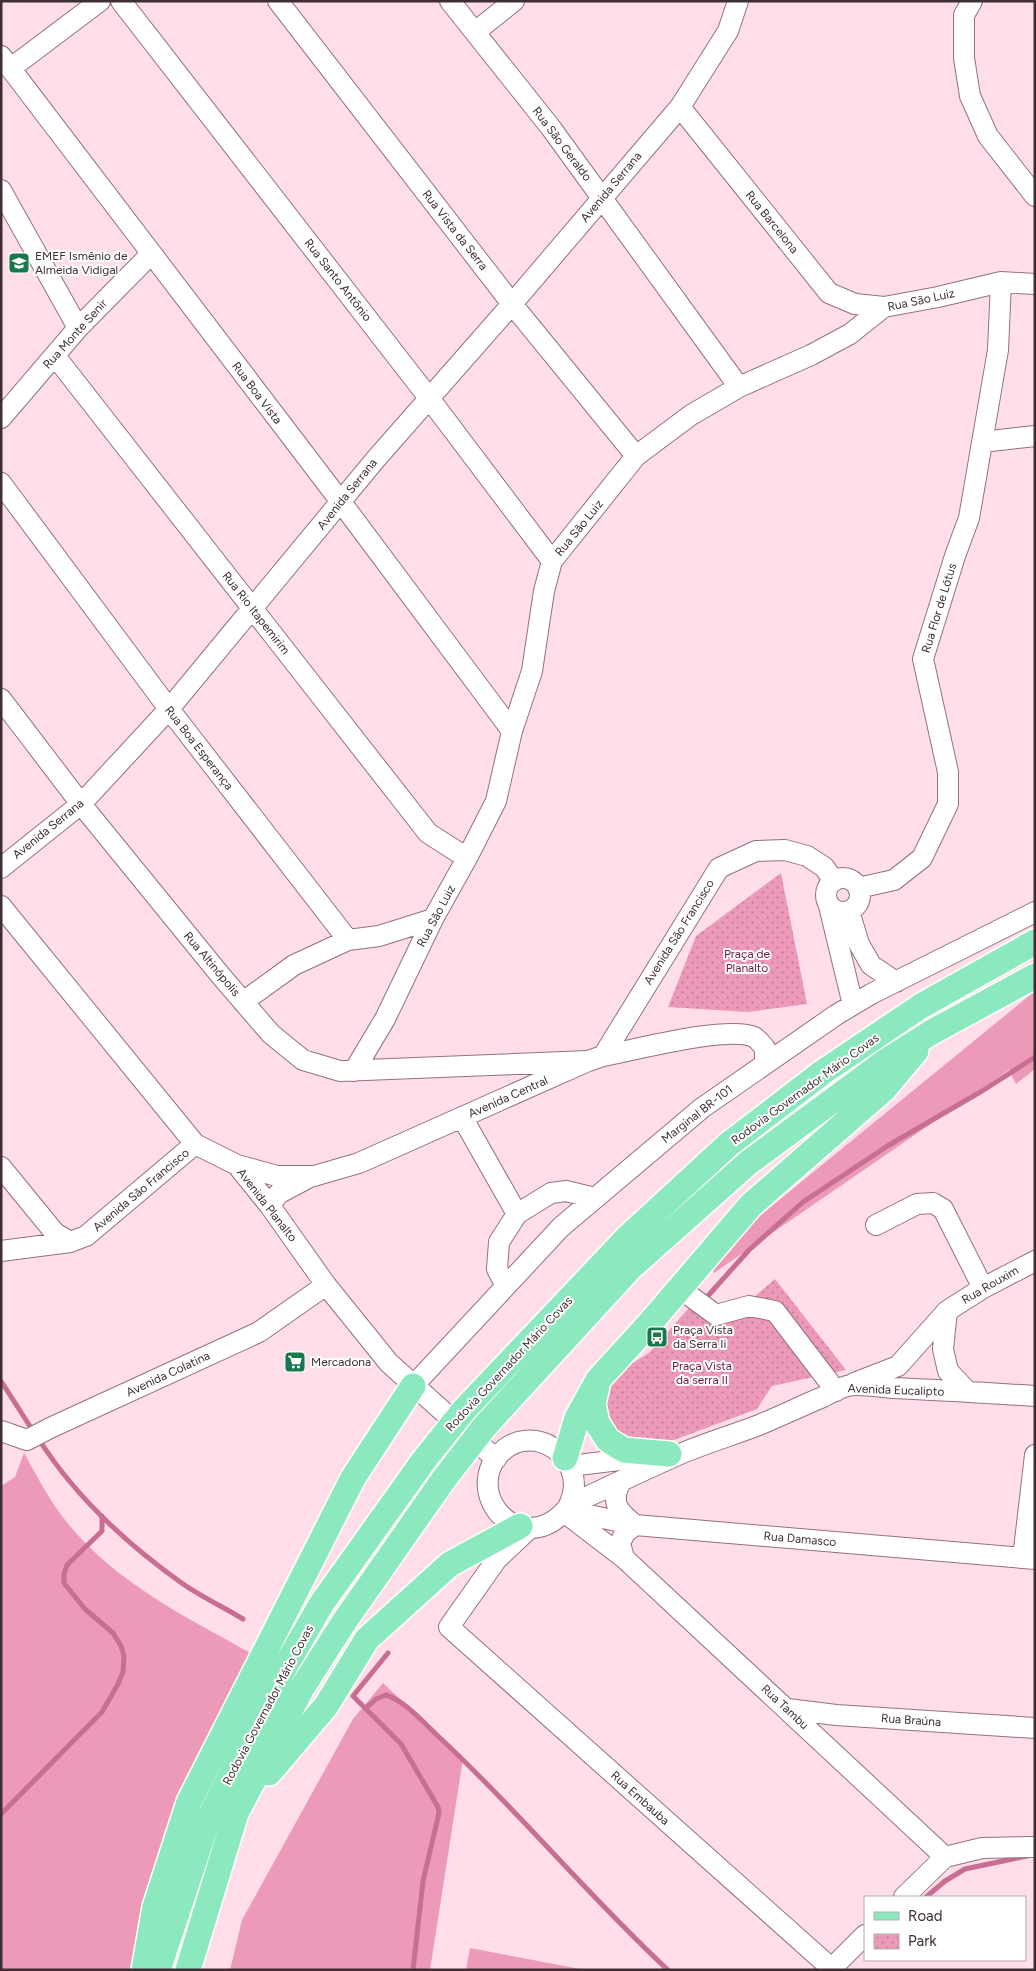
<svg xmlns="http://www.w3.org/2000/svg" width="1036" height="1971" viewBox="0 0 1036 1971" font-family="Figtree,sans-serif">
<defs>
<pattern id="park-dots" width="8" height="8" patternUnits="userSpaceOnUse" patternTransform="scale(1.25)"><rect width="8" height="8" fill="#ed99b9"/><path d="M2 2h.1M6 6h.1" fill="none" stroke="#c17d97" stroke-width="1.8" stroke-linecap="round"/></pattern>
</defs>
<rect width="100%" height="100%" fill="#ffdee9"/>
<path fill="#ed99b9" d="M1035,991V1069L1016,1084L1009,1070L714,1273L707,1259Z
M24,1453C36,1474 47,1496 62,1516C111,1581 186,1617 256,1656L170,1825L130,1970H1V1486L15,1477Z
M383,1683L463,1759L430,1970H230L242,1920L353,1719Z
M470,1948L585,1970H466Z"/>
<path fill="url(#park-dots)" d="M781,873L807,1004L748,1012L668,1007L696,936Z
M775,1279L846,1370L772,1386L757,1409L674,1440L639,1444L625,1437L610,1423L604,1403L607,1386L614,1375L650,1352L694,1302L723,1324Z"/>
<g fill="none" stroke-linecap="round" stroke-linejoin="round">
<path stroke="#c76e92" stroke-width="5" d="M706,1298L749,1250L803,1202L889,1145L982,1091L1035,1057
M1,1381L33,1431
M38,1438C74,1495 128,1545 183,1584C202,1597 223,1607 243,1619
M388,1653L353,1696L401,1744L438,1807L439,1813L423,1881L413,1970
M366,1708L376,1699L386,1695C404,1700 425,1724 439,1737C519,1811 588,1896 668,1970
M1,1814L102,1712L118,1684L123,1672L124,1656L121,1646L113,1633L85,1609L64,1583V1574L67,1565L102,1531V1516
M926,1897L945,1881L965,1869L1027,1856"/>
<g stroke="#94707d" stroke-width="22">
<path id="minor" d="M121,1L429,398L552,561
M278,1L512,304L636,456
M450,1L551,128L739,387
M972,1L964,15V58L970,96L988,136L1035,196
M475,32L514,1
M1,56L341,502L512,731
M11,68L100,1
M680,107L829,293L855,304L884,307
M1,190L78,328
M55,356L428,833L467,858
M1,418L78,328L151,254
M982,442L1035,436
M1,483L169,709L348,940L379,936L433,919
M1,699L81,804L221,976L271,1034L303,1060L340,1071L588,1061
M1,868L81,804L169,709L375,460L512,304L680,107L728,31L738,1
M826 895a17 17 0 1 1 34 0a17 17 0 1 1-34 0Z
M858,888L894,880L922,858L948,804V772L923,659L955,556L969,518L998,350L1001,282
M1,906L195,1144L237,1165L270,1206L326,1285L389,1363L496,1459
M829,906L853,1005
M849,911L859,944L871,965L896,982
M243,1002L294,965L348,940
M603,1056L719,868L756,851L785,850L807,856L824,867L834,881
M354,1071L385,1019L433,919L467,858L496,801L512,731L532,671L544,591L552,561L636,456L691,415L739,387L811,355L850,334L884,307L938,297L1001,282L1035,284
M462,1117L517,1214
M237,1165L277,1176H314L359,1163L588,1061L603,1056C634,1050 729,1025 754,1037C758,1039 762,1045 765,1048V1064
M1,1167L55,1233L70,1242L86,1236L195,1144
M270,1206L278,1194L310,1177
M876,1225L917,1204L933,1203L943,1209L983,1288
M1,1251L70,1242
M506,1286L497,1269L499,1242L517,1214L551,1193L566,1191L595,1198
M679,1288L716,1315L749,1306L775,1311L836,1391
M947,1311L943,1349L948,1371L968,1392
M854,1383L898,1366L947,1311L983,1288L1035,1261
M413,1386L561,1227L702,1108L836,1015L871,994L1035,912
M1,1431L27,1440L50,1428L259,1332L326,1285
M570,1466L644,1457
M620,1483C610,1504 619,1512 635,1525L625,1533L620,1543L624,1558
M569,1505C592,1457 528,1416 496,1458C475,1486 496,1528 531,1528C544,1528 555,1521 564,1512C567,1509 568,1506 572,1504C608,1487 644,1470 680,1454C706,1443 733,1435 759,1425C781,1416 801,1406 823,1397C830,1393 839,1388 847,1386C859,1383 880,1387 893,1388C940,1390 988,1393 1035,1396
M566,1510L635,1525L1035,1559
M564,1512L624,1558L945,1857
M530,1528L497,1559L449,1627L831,1968
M1023,1558L1035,1455
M788,1709L836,1715L1035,1728
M904,1897L945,1857L982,1848L1035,1847
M830,1970L865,1935"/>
</g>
<g stroke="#fff" stroke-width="28">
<path id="major" d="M597,1386L593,1404L597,1423L608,1440L624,1450L669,1454
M464,1410L627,1238L729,1144L823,1072L921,1006L1035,942
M485,1426L630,1268L748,1163L886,1061L932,1032L1035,976
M565,1458L577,1418L598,1380L650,1323L751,1205L884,1089L916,1051
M269,1773L326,1706L367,1639L450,1564L520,1526
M144,1970L155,1907L189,1802L353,1478L413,1386
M158,1970L206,1825L282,1672L322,1603L424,1460
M188,1970L236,1813L302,1688L344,1622L444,1479"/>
</g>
<use href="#minor" stroke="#fff" stroke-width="20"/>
<use href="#major" stroke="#8ce9bf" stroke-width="25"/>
<g stroke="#fff" stroke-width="28" stroke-linecap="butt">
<path id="major-bridge" d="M424,1460L464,1410
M444,1479L485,1426"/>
</g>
<use href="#major-bridge" stroke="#8ce9bf" stroke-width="25"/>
</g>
<defs>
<g id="school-square" transform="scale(1.125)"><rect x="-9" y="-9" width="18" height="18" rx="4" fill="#18774d" stroke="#fff"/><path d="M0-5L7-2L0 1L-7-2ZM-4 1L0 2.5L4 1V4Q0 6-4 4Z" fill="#fff"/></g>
<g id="bus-square" transform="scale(1.125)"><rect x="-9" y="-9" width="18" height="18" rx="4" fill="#18774d" stroke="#fff"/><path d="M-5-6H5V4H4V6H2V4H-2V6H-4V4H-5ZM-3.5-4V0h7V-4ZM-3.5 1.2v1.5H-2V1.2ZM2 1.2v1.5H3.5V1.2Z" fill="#fff"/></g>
<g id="supermarket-square" transform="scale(1.125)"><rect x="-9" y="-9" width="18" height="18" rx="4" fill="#18774d" stroke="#fff"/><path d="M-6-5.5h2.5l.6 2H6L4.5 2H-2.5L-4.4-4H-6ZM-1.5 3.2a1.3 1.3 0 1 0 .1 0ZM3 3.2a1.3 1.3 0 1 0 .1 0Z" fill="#fff"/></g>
</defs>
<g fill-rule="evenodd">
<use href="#school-square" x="19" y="263"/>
<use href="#bus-square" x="657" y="1337"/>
<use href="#supermarket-square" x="295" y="1362"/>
</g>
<g text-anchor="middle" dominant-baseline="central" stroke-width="4" stroke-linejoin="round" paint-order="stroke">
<g font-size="12" fill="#3e2e34" stroke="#fff">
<text transform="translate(562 144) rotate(53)">Rua São Geraldo</text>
<text transform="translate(611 187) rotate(-50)">Avenida Serrana</text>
<text transform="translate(772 222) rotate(51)">Rua Barcelona</text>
<text transform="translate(455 230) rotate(52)">Rua Vista da Serra</text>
<text transform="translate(338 280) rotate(52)">Rua Santo Antônio</text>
<text transform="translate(921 300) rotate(-12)">Rua São Luiz</text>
<text transform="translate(75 334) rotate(-48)">Rua Monte Senir</text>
<text transform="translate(257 393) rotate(53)">Rua Boa Vista</text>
<text transform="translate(347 494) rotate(-51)">Avenida Serrana</text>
<text transform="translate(579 528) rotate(-51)">Rua São Luiz</text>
<text transform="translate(939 608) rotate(-73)">Rua Flor de Lótus</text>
<text transform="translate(256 613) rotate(52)">Rua Rio Itapemirim</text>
<text transform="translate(199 748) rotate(52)">Rua Boa Esperança</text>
<text transform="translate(48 829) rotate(-39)">Avenida Serrana</text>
<text transform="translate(436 916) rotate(-62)">Rua São Luiz</text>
<text transform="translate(679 932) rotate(-58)">Avenida São Francisco</text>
<text transform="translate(212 964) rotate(50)">Rua Altinópolis</text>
<text transform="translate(805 1089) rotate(-36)">Rodovia Governador Mário Covas</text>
<text transform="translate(508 1097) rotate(-24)">Avenida Central</text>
<text transform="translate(697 1114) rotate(-38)">Marginal BR-101</text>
<text transform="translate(141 1190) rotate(-40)">Avenida São Francisco</text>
<text transform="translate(267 1205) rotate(52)">Avenida Planalto</text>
<text transform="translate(990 1285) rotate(-30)">Rua Rouxim</text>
<text transform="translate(509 1364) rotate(-47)">Rodovia Governador Mário Covas</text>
<text transform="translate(168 1374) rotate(-25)">Avenida Colatina</text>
<text transform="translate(896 1390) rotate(2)">Avenida Eucalipto</text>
<text transform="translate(800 1539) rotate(5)">Rua Damasco</text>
<text transform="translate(268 1705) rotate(-62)">Rodovia Governador Mário Covas</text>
<text transform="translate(785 1707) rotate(43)">Rua Tambu</text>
<text transform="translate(911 1720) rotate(4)">Rua Braúna</text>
<text transform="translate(640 1798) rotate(42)">Rua Embauba</text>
</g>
<g font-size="12" fill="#3e2e34" stroke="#fff" text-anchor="start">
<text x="35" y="256">EMEF Ismênio de<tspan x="35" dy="14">Almeida Vidigal</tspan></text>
<text x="673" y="1330">Praça Vista<tspan x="673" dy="14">da Serra Ii</tspan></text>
<text x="311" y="1362">Mercadona</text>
</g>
<g font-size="12" fill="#69183f" stroke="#fff">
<text x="747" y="954">Praça de<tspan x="747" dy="14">Planalto</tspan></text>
<text x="702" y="1366">Praça Vista<tspan x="702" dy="14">da serra II</tspan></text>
</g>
</g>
<rect width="1036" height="1971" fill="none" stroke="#3e2e34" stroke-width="5"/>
<rect x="864" y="1896" width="162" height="65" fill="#ffffff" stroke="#b2abae"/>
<rect x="874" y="1912" width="25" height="8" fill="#8ce9bf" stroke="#b2abae"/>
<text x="908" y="1921" font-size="15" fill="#3e2e34">Road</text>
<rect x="874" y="1934" width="25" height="15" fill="url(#park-dots)" stroke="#b2abae"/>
<text x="908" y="1946" font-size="15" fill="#3e2e34">Park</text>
</svg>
